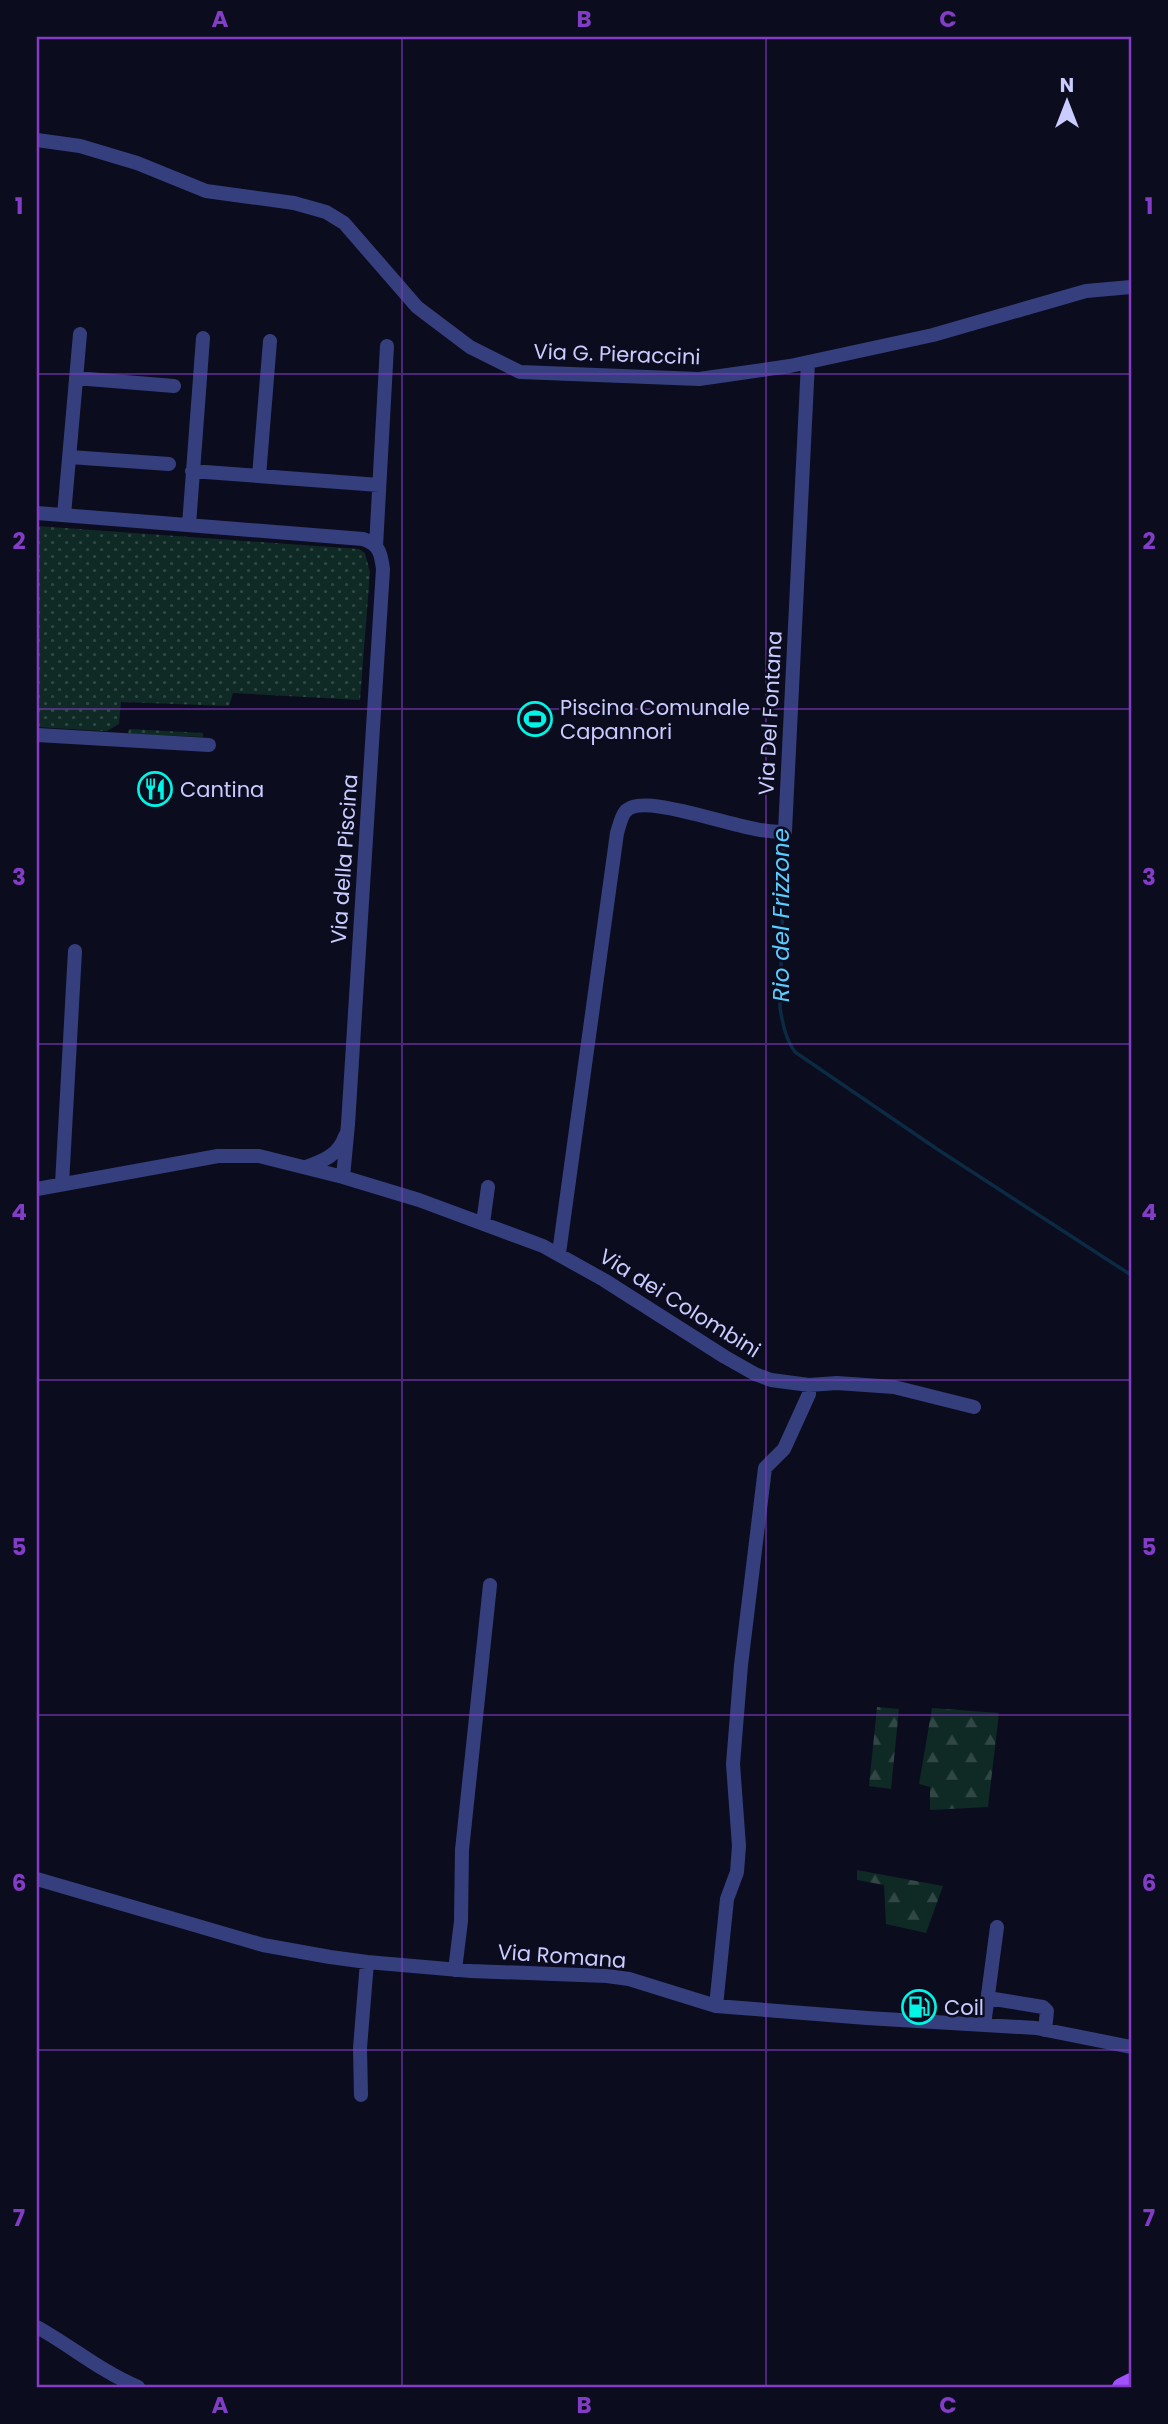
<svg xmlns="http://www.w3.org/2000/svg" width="1168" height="2424" viewBox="0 0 1168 2424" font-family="Poppins,sans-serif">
<defs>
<pattern id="grass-dots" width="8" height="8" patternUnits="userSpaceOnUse" patternTransform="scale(1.75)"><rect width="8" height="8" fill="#0f2924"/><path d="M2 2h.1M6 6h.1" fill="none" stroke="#314745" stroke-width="1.8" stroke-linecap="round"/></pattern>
<pattern id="forest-firs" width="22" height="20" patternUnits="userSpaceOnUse" patternTransform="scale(1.75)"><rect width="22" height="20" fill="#0f2924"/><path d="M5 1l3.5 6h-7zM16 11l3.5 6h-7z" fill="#314745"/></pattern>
</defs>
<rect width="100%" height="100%" fill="#0c0c1f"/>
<path fill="url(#grass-dots)" d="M37,526L359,549L365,553L370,572L360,700L233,693L229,706L121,702L119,724L107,731H101L37,727Z
M129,729L203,733V737L128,734Z"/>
<path fill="url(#forest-firs)" d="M877,1707L899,1709L891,1789L869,1786Z
M932,1708L999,1713L988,1807L930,1810V1787L919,1784Z
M857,1870L943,1886L926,1933L886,1924L884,1885L857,1880Z"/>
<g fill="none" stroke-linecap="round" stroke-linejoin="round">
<path stroke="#0b2a43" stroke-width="3.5" d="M781,835L784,857L780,1008C783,1024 785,1038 795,1052L937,1149L1131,1275"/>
<path stroke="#363f7e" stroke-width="14" d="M37,140L80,146L137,163L206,191L294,203L326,212L344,223L417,307L470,347L520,372L699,379L790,366L933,335L1086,291L1131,287
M76,378L174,386
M70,457L169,464
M192,471L379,485
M259,476L270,341
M37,513L363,539C379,544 381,553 383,569L348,1124L343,1177
M64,515L80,334
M189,525L203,338
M376,546L387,346
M37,735L209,745
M306,1167C323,1161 339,1155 345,1136
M62,1184L75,951
M37,1189L218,1156H259L343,1177L419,1200L543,1246L604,1280L725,1357L755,1374L771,1380L809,1385L837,1383L894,1387L974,1407
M483,1223L488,1187
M559,1253L617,833C619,827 621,817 625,812C643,788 753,838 785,831L808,362
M37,1879L263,1945L330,1957L367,1962L471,1971L607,1976L629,1979L716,2006L867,2018L1036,2028L1131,2047
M455,1970L461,1921L462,1850L490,1585
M988,1998L1043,2007L1047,2011L1045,2030
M716,2006L727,1899L737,1872L739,1846L733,1764L741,1665L765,1468L784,1449L809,1394V1385
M984,2025L997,1927
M361,2095L360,2048L367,1962
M37,2327C71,2346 102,2372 138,2387"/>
<path stroke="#a151ff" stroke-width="18" d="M1121,2387L1131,2382"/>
</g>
<path fill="none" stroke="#833cc5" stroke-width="2" stroke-opacity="0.55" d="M402,37V2387M766,37V2387M37,374H1131M37,709H1131M37,1044H1131M37,1380H1131M37,1715H1131M37,2050H1131"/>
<defs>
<g id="stadium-ring" transform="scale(1.75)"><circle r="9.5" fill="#0c0c1f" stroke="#00f5e5" stroke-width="1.5"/><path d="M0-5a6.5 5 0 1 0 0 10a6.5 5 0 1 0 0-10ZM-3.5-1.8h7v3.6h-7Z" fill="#00f5e5"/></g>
<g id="restaurant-ring" transform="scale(1.75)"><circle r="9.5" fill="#0c0c1f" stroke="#00f5e5" stroke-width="1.5"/><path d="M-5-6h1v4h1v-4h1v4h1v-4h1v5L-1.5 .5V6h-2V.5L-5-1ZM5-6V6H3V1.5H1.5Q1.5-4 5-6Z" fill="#00f5e5"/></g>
<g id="fuel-ring" transform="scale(1.75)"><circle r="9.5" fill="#0c0c1f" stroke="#00f5e5" stroke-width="1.5"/><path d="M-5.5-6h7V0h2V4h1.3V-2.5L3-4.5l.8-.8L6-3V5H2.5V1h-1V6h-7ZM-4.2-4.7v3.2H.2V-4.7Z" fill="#00f5e5"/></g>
</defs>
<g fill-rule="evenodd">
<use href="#stadium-ring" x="535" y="719"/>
<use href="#restaurant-ring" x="155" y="789"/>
<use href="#fuel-ring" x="919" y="2007"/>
</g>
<g text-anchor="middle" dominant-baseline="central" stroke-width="5" stroke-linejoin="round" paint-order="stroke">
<g font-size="21" fill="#caccff" stroke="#0c0c1f">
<text transform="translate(617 354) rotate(2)">Via G. Pieraccini</text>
<text transform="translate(770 713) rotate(-87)">Via Del Fontana</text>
<text transform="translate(344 859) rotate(-86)">Via della Piscina</text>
<text transform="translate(680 1303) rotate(32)">Via dei Colombini</text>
<text transform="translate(562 1956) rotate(4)">Via Romana</text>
</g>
<g font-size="21" fill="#caccff" stroke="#0c0c1f" text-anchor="start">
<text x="560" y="707">Piscina Comunale<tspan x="560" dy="24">Capannori</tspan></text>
<text x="180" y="789">Cantina</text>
<text x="944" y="2007">Coil</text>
</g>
<g font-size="23" font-style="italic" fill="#58cdff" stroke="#0c0c1f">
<text transform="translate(781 915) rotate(-90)">Rio del Frizzone</text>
</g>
</g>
<rect width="1168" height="2424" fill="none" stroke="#0c0c1f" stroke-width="77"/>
<g transform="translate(1067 102)" stroke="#0c0c1f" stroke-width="5" paint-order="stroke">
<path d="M0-5L12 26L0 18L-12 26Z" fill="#caccff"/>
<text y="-10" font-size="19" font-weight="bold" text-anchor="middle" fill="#caccff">N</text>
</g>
<rect x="38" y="38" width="1092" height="2348" fill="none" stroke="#833cc5" stroke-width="2.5"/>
<g font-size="23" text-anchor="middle" font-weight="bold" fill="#833cc5">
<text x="220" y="27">A</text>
<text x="584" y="27">B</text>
<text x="948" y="27">C</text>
<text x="19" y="214">1</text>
<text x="1149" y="214">1</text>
<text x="19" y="549">2</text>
<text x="1149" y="549">2</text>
<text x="19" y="885">3</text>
<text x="1149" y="885">3</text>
<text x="19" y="1220">4</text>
<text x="1149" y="1220">4</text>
<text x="19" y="1555">5</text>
<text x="1149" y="1555">5</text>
<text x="19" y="1891">6</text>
<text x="1149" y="1891">6</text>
<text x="19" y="2226">7</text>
<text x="1149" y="2226">7</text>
<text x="220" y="2413">A</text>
<text x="584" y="2413">B</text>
<text x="948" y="2413">C</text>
</g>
</svg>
